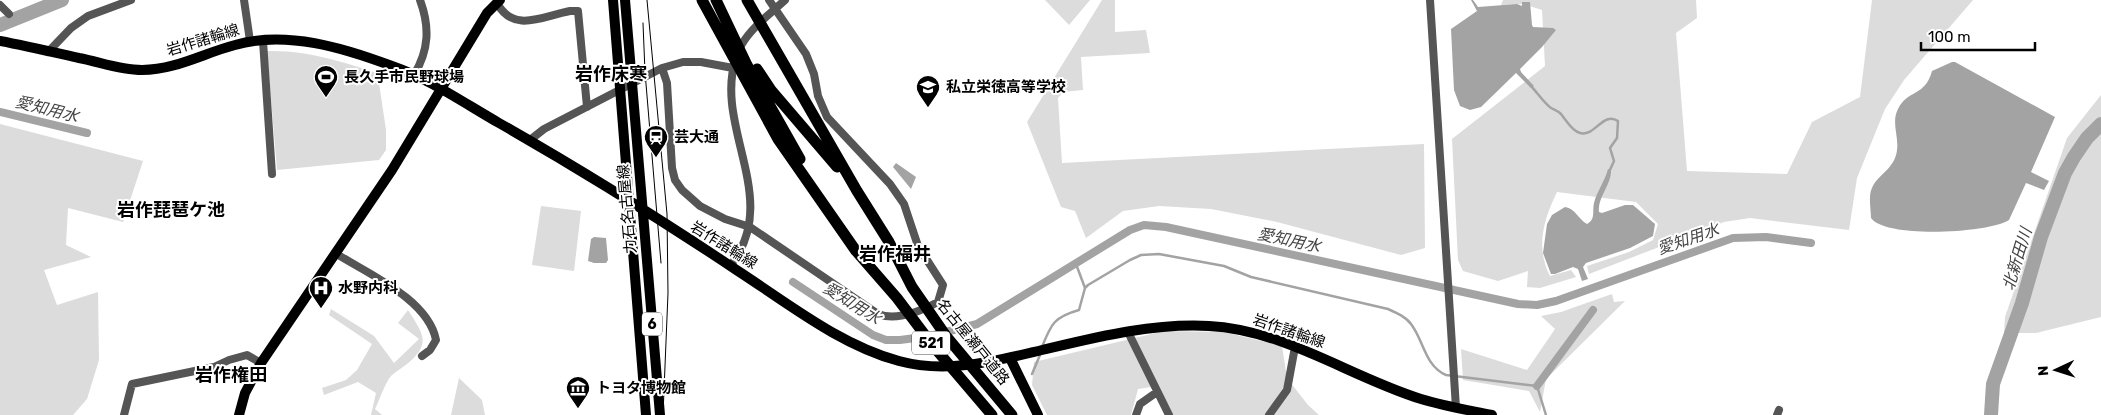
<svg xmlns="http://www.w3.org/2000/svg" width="2101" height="415" viewBox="0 0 2101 415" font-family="Rubik,'Noto Sans JP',sans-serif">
<rect width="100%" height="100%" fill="#fff"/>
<path fill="#dcdcdc" d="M1045,0H1090L1069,25Z
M1102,0H1115V32L1146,30L1150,53L1081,57L1083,90L1063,92L1058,98L1062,163L1424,144L1425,248L1401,255L1277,222L1211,209L1159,206L1123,211L1086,238L1075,211L1061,207L1027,122Z
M1503,0H1696L1697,18L1676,33L1687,171L1787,174L1812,122L1860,97L1872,0H1973L1904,80L1885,109L1857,178L1849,230L1750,218L1724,222L1589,274L1587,266L1629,252L1653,240L1658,224L1636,202L1557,192C1544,219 1535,247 1550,276L1571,270L1576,277L1540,288L1527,287L1528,271L1498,281L1463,271L1458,260L1452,139L1545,66L1542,10L1523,4L1501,5Z
M267,51C311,50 350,64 391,78L379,83L386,130V150L379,160L277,170Z
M2101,95V317L2036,333H2004L2005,317L2067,138Z
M0,124L143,161L123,222L68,208L66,245L91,257L44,270L57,305L98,292L99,360L87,399L73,415H0Z
M541,206L581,211L574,271L532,265Z
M1612,294L1614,302L1625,301L1546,379L1540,412L1529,391L1463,380L1461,349L1527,370L1555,329L1541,316L1561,312Z
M331,309L374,336L394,363L419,339L398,323L408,310C423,334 432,343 407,364C402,368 395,372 391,376C384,385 380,399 375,409L382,415H371L376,393L358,382L324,395L322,388L346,380L357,370L372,344L329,315Z
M1164,331L1224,332L1282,346L1287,378L1308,405L1319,415H1173L1158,386L1138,389L1131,415H1047L1032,385L1034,362Z
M459,378L482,400L485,415H451Z"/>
<path fill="#a3a3a3" d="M1471,0H1473L1478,7L1517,4L1522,6V2H1530L1532,25L1533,27L1553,28L1556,30L1542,47L1520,69L1521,72L1534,86L1531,88L1516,73L1481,107L1470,110L1460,106L1454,90L1451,29L1477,11Z
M1952,62H1955L2055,117L2031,172L2049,181L2044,190L2026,183L2009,220C1989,233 1886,239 1871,218C1871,209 1868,196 1872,188C1877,175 1895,169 1897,150C1899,137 1891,122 1898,109C1908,89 1925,97 1932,71Z
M896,163L916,177L911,189L893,167Z
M1608,169L1611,170C1612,184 1597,198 1599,212L1602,213L1625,205H1633L1655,224L1653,236L1630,248L1586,263L1583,267L1588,279L1582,281L1578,269L1573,267L1555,274H1551L1543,253L1547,224L1552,215L1565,207C1576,209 1578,219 1587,224C1596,219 1592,212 1594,203C1597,191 1605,181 1608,169Z
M594,237L606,238L608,260L606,263H594L588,261L591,239Z"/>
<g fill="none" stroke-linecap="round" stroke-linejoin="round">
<path stroke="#a3a3a3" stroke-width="2.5" d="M1530,85C1537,92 1543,102 1551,108C1555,110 1558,111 1561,114C1566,120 1572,131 1580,133C1595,137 1603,111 1618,121L1617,138L1610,148L1614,161L1609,172
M1076,264L1085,288
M1042,347C1051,324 1054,317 1079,310L1085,288L1088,285L1130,260L1141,255L1159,254L1224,266L1251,277L1388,309C1397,313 1406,317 1411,324C1424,341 1425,366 1446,375L1537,386L1546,415
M1032,374L1040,355"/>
<path stroke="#a3a3a3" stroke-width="8" d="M0,112L87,133
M793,282L873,335L886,340H900L930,336L977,324L1130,230L1144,225L1166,227L1518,304L1537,305L1556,301L1733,238L1766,237L1811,243
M1537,386L1593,310"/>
<path stroke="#a3a3a3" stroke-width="14" d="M0,25L62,0
M1991,415L1993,384L2022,303L2041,237L2065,173L2074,157L2087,138L2101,124"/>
<path stroke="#555" stroke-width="8" d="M244,0L250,41
M1430,0L1456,408
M497,3C514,34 543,16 570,11H578L587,107
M0,5L9,14
M263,41L272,174
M48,52L71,28L88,16L131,0
M662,68L667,83L672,168L675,180L682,190L700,206L725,219L750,227L878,314C896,321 921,311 938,302L943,285L918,246L904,204L890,184L827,117L818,96L814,74L806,54L769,0
M414,75C429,50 430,27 420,0
M530,140L544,129L662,68L683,62H701L733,68
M335,253C368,274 428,299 436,340L430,350L422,356
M730,266C783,200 713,127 736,58C738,53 739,48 742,44C752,27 771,13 785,0
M1128,332L1169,415
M124,415L132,384L214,367L229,360L247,355L261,363
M1136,415L1140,404L1157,392
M1269,415L1287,390L1295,347
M1777,415L1779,410"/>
<path stroke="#000" stroke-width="10" d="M613,0L646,415
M625,0L660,415
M0,41C26,46 52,52 79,58C100,62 120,70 142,70C175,70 204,53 235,45C286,30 344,48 392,66C430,79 464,103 499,123C580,169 660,219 738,271C789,304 840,345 899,361C947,374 995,361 1042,350C1097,337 1152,323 1209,326C1285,330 1350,377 1421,399C1444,406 1468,410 1492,415
M1010,358L1038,415
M239,415L245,393L261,363L392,170L487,13L500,0"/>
<path stroke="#000" stroke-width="11" d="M702,0L778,139L856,251L897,298L934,347L992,415
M716,0L747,65L800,159
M747,0L857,191L889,242L912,287L946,336L1012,415
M757,69L771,90L837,167"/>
<path stroke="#000" stroke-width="1" d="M647,0L667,214L668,293L663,415
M643,23L645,72L661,263"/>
</g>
<defs>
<g id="stadium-pin" transform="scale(1.25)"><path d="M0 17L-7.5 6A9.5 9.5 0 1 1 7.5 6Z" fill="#000" stroke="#fff"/><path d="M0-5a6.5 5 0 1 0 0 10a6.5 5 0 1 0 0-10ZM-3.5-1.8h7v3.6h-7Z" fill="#fff"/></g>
<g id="school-pin" transform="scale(1.25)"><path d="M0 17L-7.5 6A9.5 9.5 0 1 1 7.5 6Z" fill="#000" stroke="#fff"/><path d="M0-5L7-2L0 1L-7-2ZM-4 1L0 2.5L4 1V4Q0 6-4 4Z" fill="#fff"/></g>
<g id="station-pin" transform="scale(1.25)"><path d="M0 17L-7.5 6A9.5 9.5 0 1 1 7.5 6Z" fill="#000" stroke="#fff"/><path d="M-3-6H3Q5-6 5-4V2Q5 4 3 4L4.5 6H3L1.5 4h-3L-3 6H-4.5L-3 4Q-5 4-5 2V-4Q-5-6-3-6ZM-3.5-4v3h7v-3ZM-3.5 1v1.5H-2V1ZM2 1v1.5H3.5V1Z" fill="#fff"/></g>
<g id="hospital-pin" transform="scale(1.25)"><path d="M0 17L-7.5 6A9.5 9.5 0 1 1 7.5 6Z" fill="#000" stroke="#fff"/><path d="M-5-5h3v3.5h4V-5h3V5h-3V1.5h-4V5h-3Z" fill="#fff"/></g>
<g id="museum-pin" transform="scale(1.25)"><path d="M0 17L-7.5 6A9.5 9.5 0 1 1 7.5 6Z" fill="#000" stroke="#fff"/><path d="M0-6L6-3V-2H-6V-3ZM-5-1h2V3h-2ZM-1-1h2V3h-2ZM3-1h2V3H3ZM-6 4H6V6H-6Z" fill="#fff"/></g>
</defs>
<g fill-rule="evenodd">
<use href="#stadium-pin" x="326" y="77"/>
<use href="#school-pin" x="928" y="87"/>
<use href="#station-pin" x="656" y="137"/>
<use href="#hospital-pin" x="321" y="288"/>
<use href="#museum-pin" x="578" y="388"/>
</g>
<g text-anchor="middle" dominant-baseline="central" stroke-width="4" stroke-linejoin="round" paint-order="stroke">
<g fill="#fff" stroke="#4c4c4c" stroke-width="1">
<rect x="642" y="312.5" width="20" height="23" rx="4"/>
<rect x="912" y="331.5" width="38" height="23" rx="4"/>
</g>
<g font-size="14" font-weight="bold" fill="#000">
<text x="652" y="324">6</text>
<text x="931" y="343">521</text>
</g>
<g font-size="15" fill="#000" stroke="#fff">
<text transform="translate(203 40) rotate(-17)">岩作諸輪線</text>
<text transform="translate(627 209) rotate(-95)">力石名古屋線</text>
<text transform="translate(724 245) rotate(32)">岩作諸輪線</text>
<text transform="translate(1289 331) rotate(19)">岩作諸輪線</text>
<text transform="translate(973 342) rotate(51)">名古屋瀬戸道路</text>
</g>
<g font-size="15" font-weight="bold" fill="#000" stroke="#fff" text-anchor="start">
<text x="344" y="77">長久手市民野球場</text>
<text x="946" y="87">私立栄徳高等学校</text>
<text x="674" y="137">芸大通</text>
<text x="338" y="288">水野内科</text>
<text x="596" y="388">トヨタ博物館</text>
</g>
<g font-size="16" font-style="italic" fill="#444" stroke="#fff">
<text transform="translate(47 109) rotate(14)">愛知用水</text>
<text transform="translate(1688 239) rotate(-19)">愛知用水</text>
<text transform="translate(1289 240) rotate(12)">愛知用水</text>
<text transform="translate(2017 259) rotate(-73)">北新田川</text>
<text transform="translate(852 303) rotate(32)">愛知用水</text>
</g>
<g font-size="18" font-weight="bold" fill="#000" stroke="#fff">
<text x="611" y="74">岩作床寒</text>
<text x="171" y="210">岩作琵琶ケ池</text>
<text x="895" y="254">岩作福井</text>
<text x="231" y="375">岩作権田</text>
</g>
</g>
<g transform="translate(2056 370) rotate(266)" stroke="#ffffff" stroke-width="4" paint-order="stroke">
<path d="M0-4L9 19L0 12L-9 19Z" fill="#000000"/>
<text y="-8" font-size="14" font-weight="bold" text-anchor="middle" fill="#000000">N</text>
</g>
<path d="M1921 42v8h114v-8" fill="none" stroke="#000000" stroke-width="2.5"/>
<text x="1928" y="42" font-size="15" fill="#000000" stroke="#ffffff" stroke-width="4" paint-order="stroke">100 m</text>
</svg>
